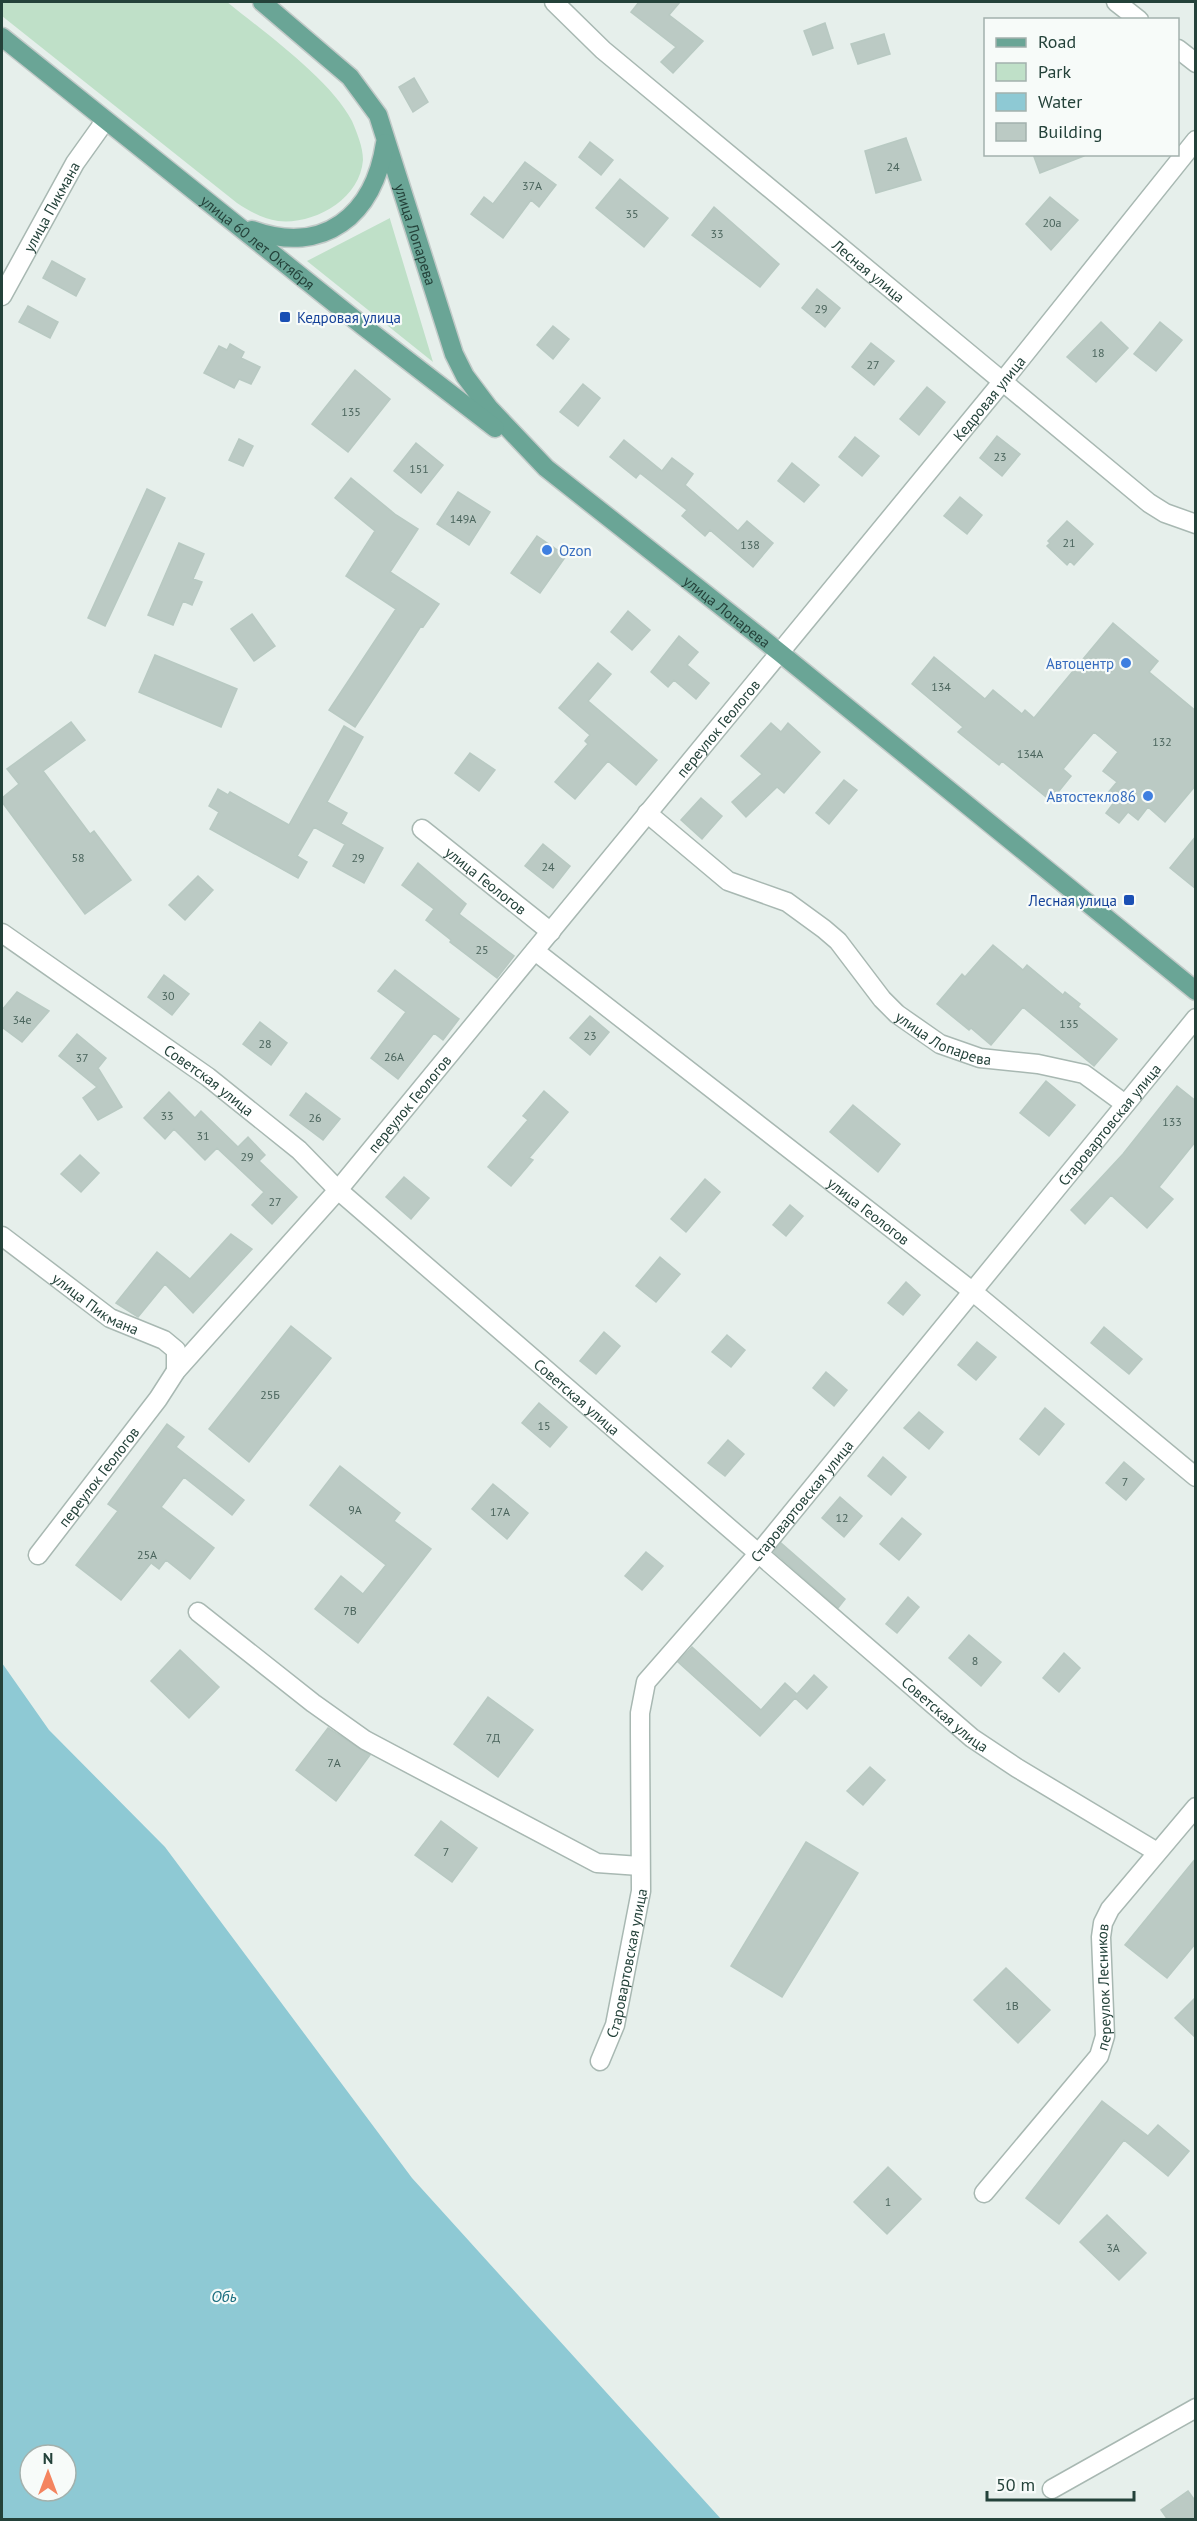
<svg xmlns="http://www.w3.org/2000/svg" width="1197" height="2521" viewBox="0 0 1197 2521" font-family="'PT Sans',sans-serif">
<rect width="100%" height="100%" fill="#e6efeb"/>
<path fill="#bfe0c8" d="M2,2H227C264,32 330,79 352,121C357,133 363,147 363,160C360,200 313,225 278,221C263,219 249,211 237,203L2,16Z
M390,218V219L433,362L307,261Z"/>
<path fill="#8ec9d4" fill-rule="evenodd" d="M2,1663L49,1730L165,1847L412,2178L721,2519H2ZM30,2455H66V2491H30Z"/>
<path fill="#bbcac4" stroke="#b8c9c2" stroke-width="1.5" d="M639,2H680L669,15L703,41L673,73L661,62L676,47L631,12Z
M825,23L833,48L813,55L804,31Z
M884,34L890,54L858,64L851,44Z
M414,78L428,102L413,112L399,87Z
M906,138L921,180L876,193L865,151Z
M590,142L613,160L601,175L579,157Z
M1033,154H1084V156L1040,173Z
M525,162L556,185L539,207L531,200L503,238L471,214L484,197L493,204Z
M620,179L668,218L644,247L596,208Z
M1050,197L1078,220L1051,250L1026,224Z
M714,207L779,264L760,287L692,235Z
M52,261L85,279L76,296L43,278Z
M817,289L840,308L825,327L802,308Z
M28,306L58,322L50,338L19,322Z
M1101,322L1128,348L1096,382L1067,357Z
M1160,322L1182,340L1156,371L1134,354Z
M553,326L569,339L553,359L537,345Z
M871,343L894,361L874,385L852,367Z
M230,344L244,352L241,358L260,367L251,384L239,379L234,388L204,373L219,346L227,350Z
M355,370L390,399L348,452L312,424Z
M583,384L600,398L578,426L560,412Z
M927,387L945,402L919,435L900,419Z
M997,436L1020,454L1002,476L980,458Z
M855,437L879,456L862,476L839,457Z
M239,439L253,446L243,466L229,460Z
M624,440L662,471L672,458L693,474L685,485L738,531L747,521L773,543L753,567L710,530L705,536L682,516L687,510L640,473L636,478L610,457Z
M416,443L443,465L421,493L394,471Z
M792,463L819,485L804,502L778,481Z
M351,478L396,515L418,529L390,572L439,604L423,627L421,626L355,727L329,710L396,609L346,576L375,531L335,498Z
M147,489L165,498L105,626L88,618Z
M458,492L490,512L469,545L437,524Z
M960,497L982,515L967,534L944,516Z
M1067,521L1093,544L1074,565L1070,561L1067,565L1047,546L1050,543L1048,541Z
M537,536L566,556L540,593L511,573Z
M179,543L204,554L193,579L202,582L192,605L183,601L173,625L148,615Z
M628,611L650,630L632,650L611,632Z
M252,614L275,646L254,661L231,629Z
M1113,623L1158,661L1149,672L1196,711V785L1165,822L1148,807L1138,820L1128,812L1119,823L1106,813L1115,801L1107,794L1117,782L1103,771L1118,752L1094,732L1063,769L1071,776L1051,801L1002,761L999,765L958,732L963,727L912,684L934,657L985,699L993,690L1022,714L1025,710L1034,718Z
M679,636L698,652L687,665L709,683L696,699L674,680L668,687L651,672Z
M155,655L237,689L221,727L139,692Z
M598,663L611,674L588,701L657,760L636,785L608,761L575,799L555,782L588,744L585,741L590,735L559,708Z
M71,722L85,740L43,771L90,834L94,831L131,880L85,914L2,802V798L19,784L7,769Z
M771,723L781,732L788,723L820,752L784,793L777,787L746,817L732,802L762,774L741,756Z
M344,726L363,737L327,802L347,813L341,824L383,848L364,883L333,866L345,844L314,827L297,856L307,862L298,878L210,829L219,812L209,806L218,789L228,795L230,792L289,825Z
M470,753L495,770L479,791L455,773Z
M844,780L857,790L829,824L816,813Z
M701,798L722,816L702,839L681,820Z
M1196,836V889L1170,868Z
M543,844L570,866L553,888L525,866Z
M418,863L466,904L459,914L514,956L497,978L450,942L451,940L426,920L434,909L402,885Z
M198,876L213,890L185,920L169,905Z
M993,945L1023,970L1027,965L1063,995L1065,992L1080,1004L1078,1007L1117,1039L1094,1066L1023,1007L991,1045L971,1028L969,1030L937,1004L962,974L965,977Z
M395,970L459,1019L443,1040L434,1033L398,1079L371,1058L406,1012L378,991Z
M164,975L189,994L172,1015L148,997Z
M17,992L49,1011L22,1042L2,1027V1010Z
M590,1016L609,1032L590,1055L570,1038Z
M260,1022L287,1043L271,1065L243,1044Z
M77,1034L106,1058L98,1068L122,1107L98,1120L83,1098L97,1087L59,1056Z
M1046,1081L1075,1105L1049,1136L1020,1113Z
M1177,1086L1196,1101V1141L1159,1187L1173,1199L1147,1228L1111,1195L1085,1224L1071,1210L1123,1154Z
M544,1091L568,1112L529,1158L533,1160L511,1186L488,1167L528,1120L523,1116Z
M169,1092L195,1118L201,1111L238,1147L248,1137L265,1155L259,1161L297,1197L272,1224L252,1205L264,1192L217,1148L205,1160L174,1129L165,1139L144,1118Z
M306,1093L340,1119L323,1140L290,1115Z
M853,1105L900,1144L878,1172L830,1132Z
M80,1155L99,1173L81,1192L61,1174Z
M404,1177L429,1198L411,1219L386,1197Z
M705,1179L720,1192L686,1232L671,1219Z
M790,1205L803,1216L786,1236L773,1225Z
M231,1234L252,1249L193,1313L165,1284L138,1317L116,1303L157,1252L190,1279Z
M660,1257L680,1274L656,1302L636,1286Z
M906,1282L920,1295L903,1315L888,1303Z
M291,1326L331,1358L249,1462L209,1429Z
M1104,1327L1142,1359L1129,1374L1091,1343Z
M604,1332L620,1346L596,1374L580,1361Z
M727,1335L745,1350L731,1367L712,1352Z
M977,1342L996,1357L976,1380L958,1365Z
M826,1372L847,1390L834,1406L813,1388Z
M539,1403L567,1427L550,1447L522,1423Z
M1045,1408L1064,1424L1039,1455L1020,1439Z
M919,1412L943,1432L929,1449L904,1428Z
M167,1424L184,1437L176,1447L244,1500L232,1515L184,1477L161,1507L214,1548L190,1579L166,1560L159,1569L151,1563L121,1600L76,1565L118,1511L108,1504Z
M728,1440L744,1454L725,1476L708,1463Z
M883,1457L906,1477L891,1495L868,1476Z
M1124,1462L1144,1479L1126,1500L1106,1483Z
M340,1466L400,1513L394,1521L431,1549L358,1643L315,1609L341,1576L363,1594L386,1565L310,1505Z
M493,1484L528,1513L507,1539L472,1509Z
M840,1497L862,1516L844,1537L822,1518Z
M902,1518L921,1534L899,1560L880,1544Z
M781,1543L845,1599L838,1608L774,1552Z
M646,1552L663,1566L642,1590L625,1576Z
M908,1597L919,1607L897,1633L886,1624Z
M969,1635L1001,1662L981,1686L949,1658Z
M692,1647L761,1710L785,1683L797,1694L814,1675L827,1687L807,1709L795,1698L760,1736L678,1662Z
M180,1650L219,1687L189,1718L151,1681Z
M1064,1653L1080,1668L1059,1692L1043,1678Z
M488,1697L533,1730L498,1777L454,1744Z
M328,1728L370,1755L336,1801L296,1770Z
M870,1767L885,1780L863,1805L847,1791Z
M441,1821L477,1848L452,1882L415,1855Z
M806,1842L858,1873L782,1997L731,1966Z
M1196,1858V1943L1167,1978L1125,1945Z
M1006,1968L1050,2010L1018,2043L974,2000Z
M1196,1997V2038L1175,2018Z
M1102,2101L1148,2136L1158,2125L1189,2151L1168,2176L1124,2140L1059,2224L1026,2198Z
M888,2167L921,2199L887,2234L854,2202Z
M1107,2215L1146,2253L1119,2280L1080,2242Z
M1188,2491L1196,2502V2520H1168L1161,2510Z"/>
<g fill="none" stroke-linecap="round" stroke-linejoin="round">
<g stroke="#a8b8b2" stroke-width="21">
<g id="minor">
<path id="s1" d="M554,2L603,50L1149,503L1165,513L1196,524"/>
<path d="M1116,2L1139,20"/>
<path d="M1178,49L1196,63"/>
<path id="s2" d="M2,296L75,163L105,121"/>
<path id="s3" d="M647,813L728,881L787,902L824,929L838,941L882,999L897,1014L940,1044L980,1058L1038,1064L1084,1074L1125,1104"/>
<path id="s4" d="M422,829L551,932"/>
<path id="s5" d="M2,933L208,1077L299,1150L338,1190L972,1738L1017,1768L1157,1852"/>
<path id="s6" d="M535,951L972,1291L1196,1477"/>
<path id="s7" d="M2,1236L110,1318L164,1340L176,1350V1371"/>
<path id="s8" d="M38,1555L158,1399L176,1371L338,1190L1003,381L1196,140"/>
<path d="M198,1612L313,1703L365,1740L597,1863L640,1866"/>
<path id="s9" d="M600,2061L615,2025L641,1891L640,1733V1713L646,1682L758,1554L1196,1018"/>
<path id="s10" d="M984,2193L1099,2056L1105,2036L1101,1937L1103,1923L1110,1909L1196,1807"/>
<path d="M1052,2489L1196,2408"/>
</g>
</g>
<g stroke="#c2cac8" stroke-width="21">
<g id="major">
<path id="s11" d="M262,2L350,77L378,115L454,354L465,376L489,408L546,468L779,652L1196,991"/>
<path id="s12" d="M2,37L363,326L495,428"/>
<path d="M252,230C324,256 374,215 385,143"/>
</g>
</g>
<use href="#minor" stroke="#fff" stroke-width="18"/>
<use href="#major" stroke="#6aa596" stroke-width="18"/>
</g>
<g fill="#1a4fb4" stroke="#f7fbf9" stroke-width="2">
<rect x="279" y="311" width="12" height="12" rx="3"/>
<rect x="1123" y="894" width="12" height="12" rx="3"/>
</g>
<g fill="#3f7fe0" stroke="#f7fbf9" stroke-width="2">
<circle cx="547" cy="550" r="6"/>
<circle cx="1126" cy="663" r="6"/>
<circle cx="1148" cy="796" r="6"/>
</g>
<g text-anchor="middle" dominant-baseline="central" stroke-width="4.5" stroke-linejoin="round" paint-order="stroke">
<g font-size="12" fill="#4a645c">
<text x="893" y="166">24</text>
<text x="532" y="185">37А</text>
<text x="632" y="213">35</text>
<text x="1052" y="222">20а</text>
<text x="717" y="233">33</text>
<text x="821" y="308">29</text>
<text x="1098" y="352">18</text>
<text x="873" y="364">27</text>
<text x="351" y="411">135</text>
<text x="1000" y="456">23</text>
<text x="419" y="468">151</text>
<text x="463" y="518">149А</text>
<text x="1069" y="542">21</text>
<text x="750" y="544">138</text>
<text x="941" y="686">134</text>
<text x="1162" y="741">132</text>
<text x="1030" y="753">134А</text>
<text x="78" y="857">58</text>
<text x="358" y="857">29</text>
<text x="548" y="866">24</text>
<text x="482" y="949">25</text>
<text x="168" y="995">30</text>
<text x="22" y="1019">34е</text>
<text x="1069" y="1023">135</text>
<text x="590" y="1035">23</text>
<text x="265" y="1043">28</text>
<text x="394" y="1056">26А</text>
<text x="82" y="1057">37</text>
<text x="167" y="1115">33</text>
<text x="315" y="1117">26</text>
<text x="1172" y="1121">133</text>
<text x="203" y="1135">31</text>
<text x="247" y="1156">29</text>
<text x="275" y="1201">27</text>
<text x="270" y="1394">25Б</text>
<text x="544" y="1425">15</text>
<text x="1125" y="1481">7</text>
<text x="355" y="1509">9А</text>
<text x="500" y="1511">17А</text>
<text x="842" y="1517">12</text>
<text x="147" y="1554">25А</text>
<text x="350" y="1610">7В</text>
<text x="975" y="1660">8</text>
<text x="493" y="1737">7Д</text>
<text x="334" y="1762">7А</text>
<text x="446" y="1851">7</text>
<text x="1012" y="2005">1В</text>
<text x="888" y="2201">1</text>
<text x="1113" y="2247">3А</text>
</g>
<g font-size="15" fill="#24423a" stroke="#f7fbf9">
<text stroke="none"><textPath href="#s2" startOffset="102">улица Пикмана</textPath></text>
<text stroke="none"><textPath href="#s11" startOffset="288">улица Лопарева</textPath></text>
<text stroke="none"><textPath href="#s12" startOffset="328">улица 60 лет Октября</textPath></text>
<text stroke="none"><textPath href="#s1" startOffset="414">Лесная улица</textPath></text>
<text stroke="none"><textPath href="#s8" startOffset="1498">Кедровая улица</textPath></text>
<text stroke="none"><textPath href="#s11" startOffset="792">улица Лопарева</textPath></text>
<text stroke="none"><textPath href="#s8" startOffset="1071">переулок Геологов</textPath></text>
<text stroke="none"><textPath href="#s4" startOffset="82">улица Геологов</textPath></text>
<text stroke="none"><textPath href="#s3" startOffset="380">улица Лопарева</textPath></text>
<text stroke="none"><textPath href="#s5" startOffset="254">Советская улица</textPath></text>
<text stroke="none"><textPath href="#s8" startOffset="585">переулок Геологов</textPath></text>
<text stroke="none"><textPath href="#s9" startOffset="1110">Старовартовская улица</textPath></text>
<text stroke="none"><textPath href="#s6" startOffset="423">улица Геологов</textPath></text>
<text stroke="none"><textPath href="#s7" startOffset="116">улица Пикмана</textPath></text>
<text stroke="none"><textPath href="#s5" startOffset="740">Советская улица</textPath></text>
<text stroke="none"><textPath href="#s8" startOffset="99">переулок Геологов</textPath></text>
<text stroke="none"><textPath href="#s9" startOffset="624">Старовартовская улица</textPath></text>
<text stroke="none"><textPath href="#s5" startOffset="1226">Советская улица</textPath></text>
<text stroke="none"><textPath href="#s9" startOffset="102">Старовартовская улица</textPath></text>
<text stroke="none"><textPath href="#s10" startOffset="249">переулок Лесников</textPath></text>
</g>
<g font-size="15" fill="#164399" stroke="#f7fbf9" text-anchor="start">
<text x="297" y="317">Кедровая улица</text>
<text x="1117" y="900" text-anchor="end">Лесная улица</text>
</g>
<g font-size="15" fill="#366cbe" stroke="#f7fbf9" text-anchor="end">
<text x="559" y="550" text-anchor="start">Ozon</text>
<text x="1114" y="663">Автоцентр</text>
<text x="1136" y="796">Автостекло86</text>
</g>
<g font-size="16" font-style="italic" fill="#1c6f80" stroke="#f7fbf9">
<text x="224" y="2296">Обь</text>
</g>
</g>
<rect width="1197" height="2521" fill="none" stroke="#24423a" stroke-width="6"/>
<rect x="984" y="18" width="195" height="138" fill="#f7fbf9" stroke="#a3b1ad" stroke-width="1.5"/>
<rect x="996" y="38" width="30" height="9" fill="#6aa596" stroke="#a3b1ad" stroke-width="1.5"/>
<text x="1038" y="48" font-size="18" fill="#24423a">Road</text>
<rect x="996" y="63" width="30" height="18" fill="#bfe0c8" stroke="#a3b1ad" stroke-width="1.5"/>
<text x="1038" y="78" font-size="18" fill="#24423a">Park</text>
<rect x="996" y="93" width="30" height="18" fill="#8ec9d4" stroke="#a3b1ad" stroke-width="1.5"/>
<text x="1038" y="108" font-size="18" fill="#24423a">Water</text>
<rect x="996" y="123" width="30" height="18" fill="#bbcac4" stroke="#a3b1ad" stroke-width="1.5"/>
<text x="1038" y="138" font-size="18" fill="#24423a">Building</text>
<g transform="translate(48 2473)"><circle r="28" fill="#f7fbf9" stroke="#a3b1ad" stroke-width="1.5"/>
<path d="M0-4.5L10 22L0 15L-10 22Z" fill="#f4845f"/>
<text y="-9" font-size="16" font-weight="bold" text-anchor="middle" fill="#24423a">N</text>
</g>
<path d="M987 2491v9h147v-9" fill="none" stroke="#24423a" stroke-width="3"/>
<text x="996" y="2491" font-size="18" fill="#24423a" stroke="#f7fbf9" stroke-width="4.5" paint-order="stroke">50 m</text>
</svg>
